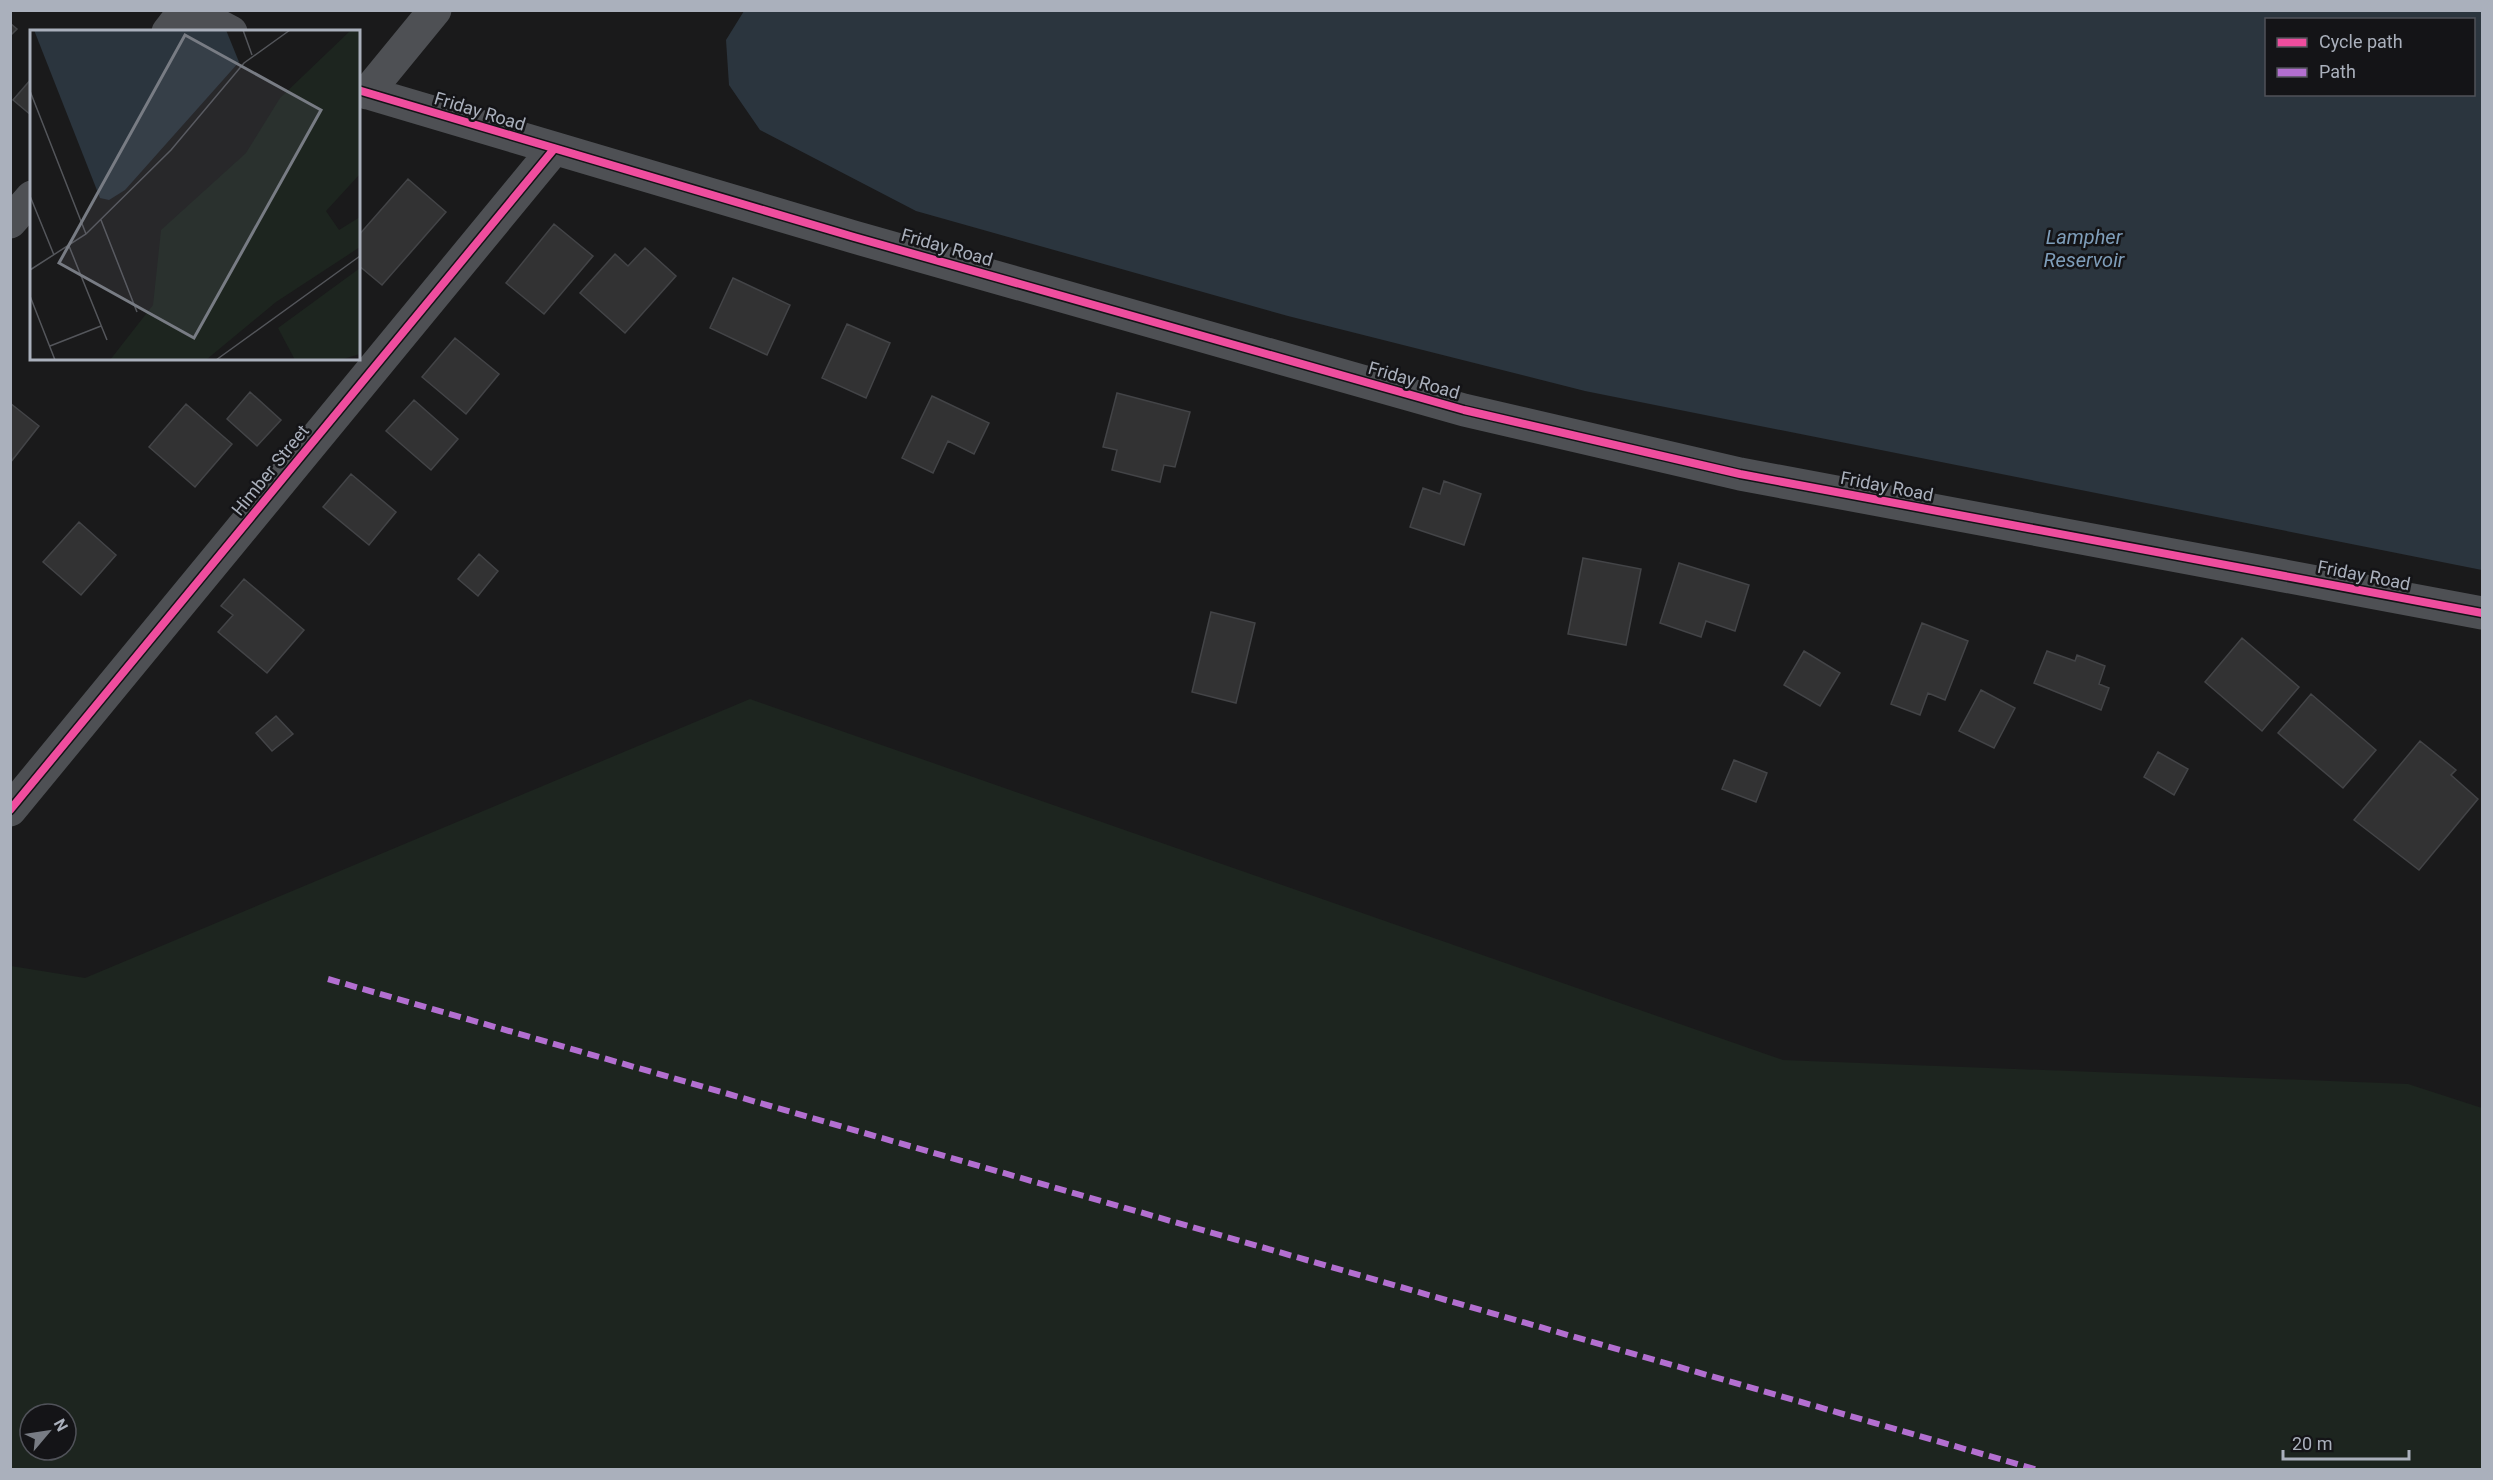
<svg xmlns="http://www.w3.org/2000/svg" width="2493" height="1480" viewBox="0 0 2493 1480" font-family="Roboto,sans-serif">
<rect width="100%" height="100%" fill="#1a1a1b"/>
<path fill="#1d251f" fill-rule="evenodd" d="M750,699L1783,1060L2408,1084L2482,1108V1469H11V966L85,978ZM30,1414H66V1450H30Z"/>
<path fill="#2b353e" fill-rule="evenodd" d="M744,11H2482V570L1585,391L1288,316L916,211L760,130L729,85L726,40ZM2266,20H2474V94H2266Z"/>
<path fill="#323233" stroke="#434447" stroke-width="1.5" d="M10,23L17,29L10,36Z
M32,78V116L13,100Z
M408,179L446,212L382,285L358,265V236Z
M554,224L593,256L544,314L506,283Z
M645,248L676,276L625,333L580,293L615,254L628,266Z
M733,278L790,305L767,355L710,328Z
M847,324L890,343L866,398L822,378Z
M455,338L499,374L466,414L422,377Z
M250,392L281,420L257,446L227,419Z
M1117,393L1190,412L1175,467L1164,465L1160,482L1112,470L1117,450L1103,447Z
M932,396L989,423L974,454L948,441L933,473L902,458Z
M414,400L458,439L431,470L386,431Z
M10,403L39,426L10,463Z
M186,404L232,444L195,487L149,447Z
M351,474L396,512L369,545L323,507Z
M1444,481L1481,494L1464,545L1410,527L1423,488L1440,494Z
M79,522L116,555L81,595L43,562Z
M479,554L498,571L478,596L458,579Z
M1583,558L1641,569L1626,645L1568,634Z
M1679,563L1749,585L1735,631L1706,621L1701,637L1660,623Z
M244,579L304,630L267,673L218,632L233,615L221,606Z
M1211,612L1255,623L1236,703L1192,692Z
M1922,623L1968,641L1945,700L1928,693L1920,715L1891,704Z
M2242,638L2299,687L2262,731L2205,682Z
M1804,651L1840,673L1820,706L1784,685Z
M2047,651L2075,661L2077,655L2105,666L2099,684L2109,688L2101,710L2034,683Z
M1981,690L2015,708L1994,748L1959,731Z
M2311,694L2376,750L2343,788L2278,733Z
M276,716L293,734L272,751L256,733Z
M2420,741L2456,770L2451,775L2478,799L2419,870L2354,820Z
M2158,752L2188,769L2174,795L2144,777Z
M1734,760L1767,773L1756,802L1722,789Z"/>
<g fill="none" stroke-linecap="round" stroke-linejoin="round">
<path stroke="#4e5054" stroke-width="33" d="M189,10L231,32
M168,32L185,10
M358,90L854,237L1464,410L1740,474L2482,613
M367,93L435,10
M10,222L32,197
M10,810L554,149"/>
<path stroke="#b36fd0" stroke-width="6" stroke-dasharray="12 6" stroke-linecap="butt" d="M328,979L2038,1470"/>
<g stroke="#141417" stroke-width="11">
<path id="cycleway" d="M358,90L854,237L1464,410L1740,474L2482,613
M10,810L554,149"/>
</g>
<use href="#cycleway" stroke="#ef4d9e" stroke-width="8"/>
</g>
<g text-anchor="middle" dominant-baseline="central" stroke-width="5" stroke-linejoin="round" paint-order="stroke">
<g font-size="18" fill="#aab0bc" stroke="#141417">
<text transform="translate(480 111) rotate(17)">Friday Road</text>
<text transform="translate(947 247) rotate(16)">Friday Road</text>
<text transform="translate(1414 380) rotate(16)">Friday Road</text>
<text transform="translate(270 470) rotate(-51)">Himber Street</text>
<text transform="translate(1887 486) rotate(11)">Friday Road</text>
<text transform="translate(2364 575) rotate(11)">Friday Road</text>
</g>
<g font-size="20" font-style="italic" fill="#7f9eba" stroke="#141417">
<text x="2084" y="237">Lampher<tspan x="2084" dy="23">Reservoir</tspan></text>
</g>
</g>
<g transform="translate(30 30)">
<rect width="330" height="330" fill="#1a1a1b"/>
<path d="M321,0H330V144L296,181L309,200L330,187V217L246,272L176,330H80L123,275L131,200L216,123L250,68ZM330,238V324L310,330H265L248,298Z" fill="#1d251f"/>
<path d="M196,0L209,32L95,160L79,170L70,168L4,0Z" fill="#2b353e"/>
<path fill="none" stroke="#54565b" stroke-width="1.5" d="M213,0L222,25M0,61L56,204M0,166L24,225M71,190L107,282M39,216L77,310M0,240L56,204L141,120L214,33L260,0M0,266L25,330M20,316L71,296M186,330L330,226"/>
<path fill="#787c84" fill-opacity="0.15" stroke="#787c84" stroke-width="3" d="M155,5L291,80L164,308L29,233Z"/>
<rect width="330" height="330" fill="none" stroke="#aab0bc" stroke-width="3"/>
</g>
<rect width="2493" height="1480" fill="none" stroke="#aab0bc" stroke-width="24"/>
<rect x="2265" y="18" width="210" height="78" fill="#141417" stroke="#505259" stroke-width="1.5"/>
<rect x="2277" y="38" width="30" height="9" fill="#ef4d9e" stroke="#505259" stroke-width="1.5"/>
<text x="2319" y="48" font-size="18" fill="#aab0bc">Cycle path</text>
<rect x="2277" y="68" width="30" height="9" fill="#b36fd0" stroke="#505259" stroke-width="1.5"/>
<text x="2319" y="78" font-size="18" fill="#aab0bc">Path</text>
<g transform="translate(48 1432) rotate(61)"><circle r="28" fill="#141417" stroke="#505259" stroke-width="1.5"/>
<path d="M0-4.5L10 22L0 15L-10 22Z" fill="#787c84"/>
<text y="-9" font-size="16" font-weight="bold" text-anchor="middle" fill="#aab0bc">N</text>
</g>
<path d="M2283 1450v9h126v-9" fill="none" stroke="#aab0bc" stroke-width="3"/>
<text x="2292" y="1450" font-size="18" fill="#aab0bc" stroke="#141417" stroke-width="4.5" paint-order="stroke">20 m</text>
</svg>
